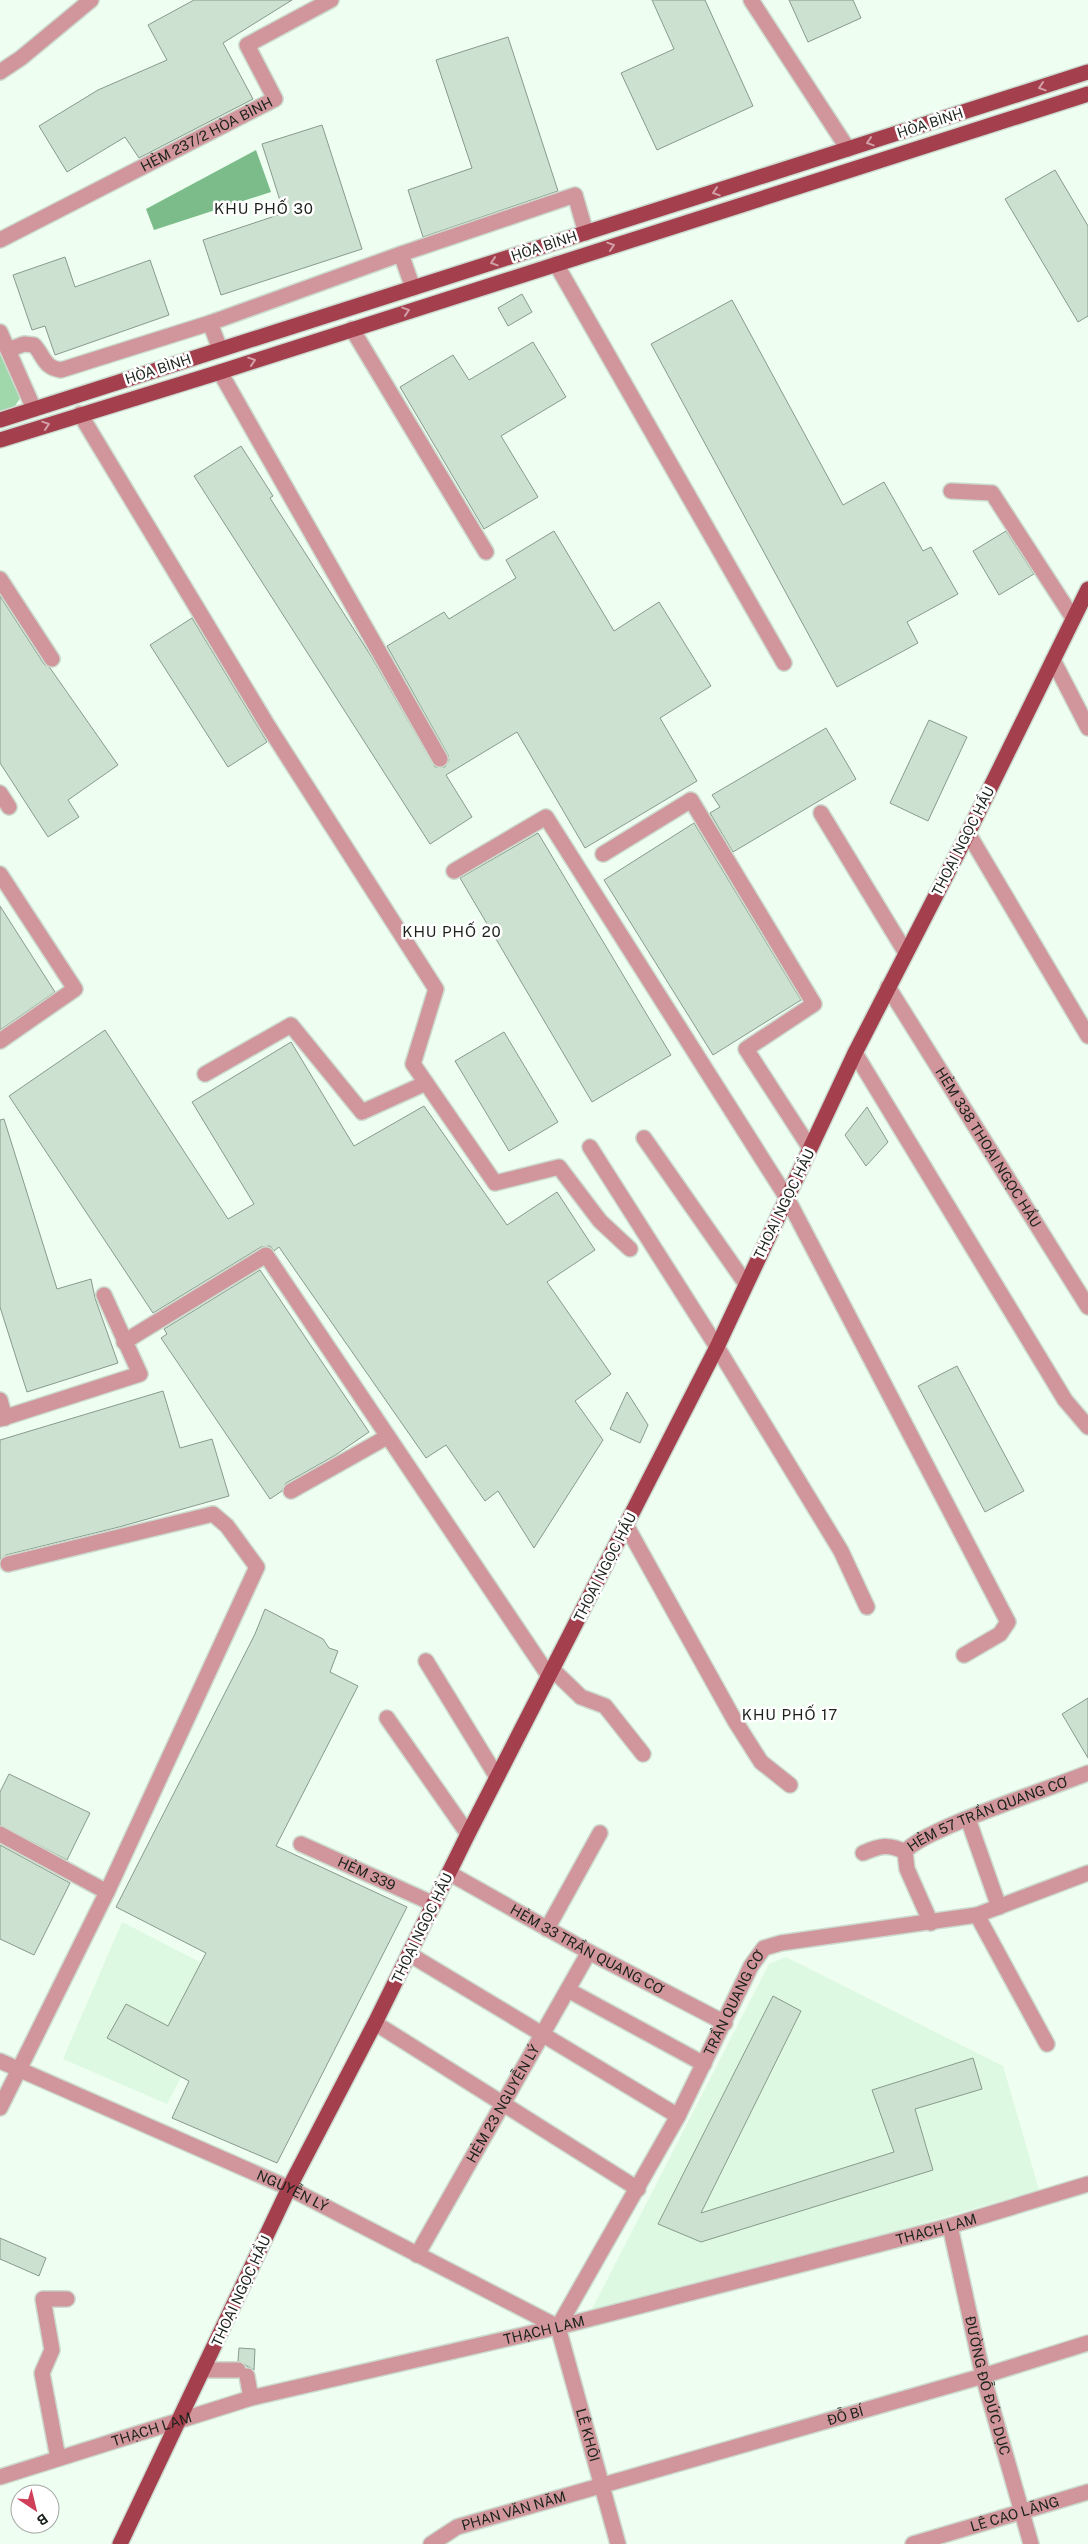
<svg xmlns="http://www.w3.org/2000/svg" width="1088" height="2544" viewBox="0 0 1088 2544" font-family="'Public Sans',sans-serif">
<rect width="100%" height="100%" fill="#eefef1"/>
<path fill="#ddf9e2" d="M122,1922L233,1979L167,2104L63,2059Z
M786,1957L1003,2066L1039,2190L587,2319L769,1964Z"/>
<path fill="#a0d8ab" d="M0,348L21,397L15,406L0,412Z"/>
<path fill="#7cbc8a" d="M256,150L271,192L154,230L146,209Z"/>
<path fill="#cde1d0" stroke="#889b8c" d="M194,0H292L223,43L253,99L139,158L125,137L67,172L39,126L98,90L167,60L148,25Z
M652,0H705L753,106L657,150L621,73L674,49Z
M789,0H853L861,18L808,42Z
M508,37L558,191L423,237L408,190L472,168L436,60Z
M322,125L362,249L221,295L203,240L284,213L262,144Z
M1055,170L1088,226V316L1078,322L1005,199Z
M65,257L75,287L150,260L169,315L55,355L45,326L32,330L13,275Z
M522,294L532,312L508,326L498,308Z
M732,300L843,505L884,482L923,551L931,547L958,594L907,622L918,643L837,687L651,344Z
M533,342L566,397L501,436L538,497L484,529L400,387L453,355L469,380Z
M241,446L273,496L270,498L371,656L435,767H445L449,760L448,755L387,646L444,612L449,619L516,578L506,560L554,531L614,631L659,602L711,686L660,718L697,781L585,848L517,732L446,775L472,817L430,844L194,476Z
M1006,531L1034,574L999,595L973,551Z
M0,596L44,664L50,668L118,765L68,800L79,817L48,837L0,763Z
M192,618L267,742L228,767L150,645Z
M929,720L967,737L928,821L890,803Z
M826,728L856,779L733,852L710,813L720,807L712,795Z
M694,823L801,1000L713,1055L604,880Z
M538,833L671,1055L592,1102L460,878Z
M0,906L55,992L0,1030Z
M105,1030L228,1219L254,1204L192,1102L291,1042L354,1146L424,1106L507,1225L557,1192L595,1250L547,1282L611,1374L575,1401L603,1440L534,1548L498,1491L485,1501L446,1445L426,1458L279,1247L274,1251L270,1246L261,1247L153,1313L9,1096Z
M504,1032L558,1122L509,1151L455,1061Z
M867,1107L888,1142L866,1166L845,1135Z
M4,1119L57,1289L91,1279L95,1298L118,1363L27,1392L0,1307V1120Z
M260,1270L369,1432L334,1456L286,1483L282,1491L270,1499L161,1338L167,1334L164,1329Z
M957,1366L1024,1491L985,1512L918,1386Z
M163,1391L180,1448L212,1439L229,1496L119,1527L6,1555L0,1560V1440Z
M627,1392L648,1425L640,1443L610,1429Z
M265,1609L323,1639L329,1648L338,1651L330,1672L358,1686L276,1846L407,1907L277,2163L172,2118L189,2081L107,2038L126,2004L168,2026L206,1953L116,1907L255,1634Z
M1088,1698V1758L1062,1714Z
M9,1774L90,1813L67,1860L0,1825V1792Z
M0,1845L70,1883L34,1955L0,1939Z
M773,1996L801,2011L701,2213L894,2152L872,2090L973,2058L982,2089L915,2109L933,2170L701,2242L658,2224Z
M0,2238L46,2258L39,2276L0,2259Z
M239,2348L255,2349L254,2370L238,2361Z"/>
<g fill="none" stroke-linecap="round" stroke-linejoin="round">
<g stroke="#ccdbcf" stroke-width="18">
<g id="minor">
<path d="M751,0L848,149"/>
<path d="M0,72L21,58L91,0"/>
<path id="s1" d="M0,240L275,99L247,45L331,0"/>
<path d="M401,254L575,195L586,233"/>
<path d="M556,264L784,663"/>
<path d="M210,323L401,254L413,288"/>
<path d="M352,329L486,552"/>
<path d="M0,332L34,409"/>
<path d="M8,350L24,344L34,345C44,356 44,368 61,370L210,323L220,349"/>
<path d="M220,372L440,759"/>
<path d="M80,414L268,726L436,989L413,1064L495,1183L559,1167L600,1221L630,1249"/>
<path d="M951,491L992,493L1073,618"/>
<path d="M0,579L52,659"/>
<path d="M1053,660L1088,728"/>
<path d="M0,793L9,807"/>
<path d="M821,813L906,953"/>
<path d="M968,833L1088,1036"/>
<path d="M603,854L691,800L814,1004L746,1049L810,1148"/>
<path d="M454,871L546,817L787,1198L1008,1622L1000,1634L964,1655"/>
<path d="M0,874L75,989L0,1041"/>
<path id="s2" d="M888,987L1088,1307"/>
<path d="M855,1053L1065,1400L1088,1427"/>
<path d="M205,1074L291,1025L362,1112L426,1083"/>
<path d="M644,1138L746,1284"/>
<path d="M590,1147L717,1347L841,1551L867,1607"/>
<path d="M124,1342L266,1255L549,1676"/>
<path d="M0,1400L5,1418"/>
<path d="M0,1419L140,1374L104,1295"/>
<path d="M291,1491L387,1437"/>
<path d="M626,1525L735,1721L761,1762L790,1785"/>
<path d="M426,1661L497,1777"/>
<path d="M552,1669L581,1697L605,1706L643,1754"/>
<path d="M387,1718L468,1834"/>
<path d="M968,1819L999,1907"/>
<path d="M0,1834L107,1892"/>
<path id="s3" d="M301,1844L434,1904"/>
<path d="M863,1853C879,1846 889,1843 905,1852"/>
<path id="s4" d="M449,1873L589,1952L725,2023"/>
<path d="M977,1915L1047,2044"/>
<path id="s5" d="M931,1923L907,1869L905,1852C920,1830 1055,1787 1088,1773"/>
<path d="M547,1929L600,1833"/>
<path d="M409,1954L678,2116"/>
<path d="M568,1990L704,2064"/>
<path d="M375,2023L638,2189"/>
<path id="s6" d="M0,2061L289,2188L558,2327"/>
<path d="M0,2108L107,1892L257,1567L227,1526L213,1514L8,1564"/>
<path id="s7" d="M950,2226L983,2376L1031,2544"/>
<path id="s8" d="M417,2255L589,1952"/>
<path id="s9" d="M558,2327L678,2116L751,1966L764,1948L781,1943L977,1915L1088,1873"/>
<path id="s10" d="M558,2327L618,2544"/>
<path d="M203,2370H238"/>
<path d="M247,2376L251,2398"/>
<path d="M58,2458L42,2373L52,2350L43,2299H67"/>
<path id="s11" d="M0,2477L251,2398L558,2327L950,2226L1088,2184"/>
<path id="s12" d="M431,2544L457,2527L983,2376L1088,2343"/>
<path id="s13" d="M913,2544L1088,2492"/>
</g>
</g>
<g stroke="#ccdbcf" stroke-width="18">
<path id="major" d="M0,420L1088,72
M0,440L220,372L1088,94
M120,2544L289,2188L375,2023L468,1834L717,1347L855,1053L968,833L1088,589"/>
</g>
<use href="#minor" stroke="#d1969b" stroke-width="15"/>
<use href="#major" stroke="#a43f4e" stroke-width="15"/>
</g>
<defs><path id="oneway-chevron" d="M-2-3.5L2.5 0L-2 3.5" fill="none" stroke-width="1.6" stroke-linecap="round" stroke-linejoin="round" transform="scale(1.25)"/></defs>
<g stroke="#d29fa6">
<use href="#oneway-chevron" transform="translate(1042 87) rotate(162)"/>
<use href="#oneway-chevron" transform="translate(870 142) rotate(162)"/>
<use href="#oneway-chevron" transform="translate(716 192) rotate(162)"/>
<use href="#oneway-chevron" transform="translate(611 246) rotate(-18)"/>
<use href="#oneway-chevron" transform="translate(494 262) rotate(162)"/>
<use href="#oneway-chevron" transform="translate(406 311) rotate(-18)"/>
<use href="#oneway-chevron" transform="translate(252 361) rotate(-18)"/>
<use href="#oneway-chevron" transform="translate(46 425) rotate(-18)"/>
</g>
<g text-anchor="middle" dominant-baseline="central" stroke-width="5" stroke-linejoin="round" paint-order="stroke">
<g font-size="14" fill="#1b221c" stroke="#fff">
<text transform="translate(930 123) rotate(-18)">HÒA BÌNH</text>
<text stroke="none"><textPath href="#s1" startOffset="232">HẺM 237/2 HÒA BÌNH</textPath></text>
<text transform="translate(544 246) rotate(-18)">HÒA BÌNH</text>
<text transform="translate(158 369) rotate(-18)">HÒA BÌNH</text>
<text transform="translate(963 841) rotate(-63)">THOẠI NGỌC HẦU</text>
<text stroke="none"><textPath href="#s2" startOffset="189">HẺM 338 THOẠI NGỌC HẦU</textPath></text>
<text transform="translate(784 1204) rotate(-64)">THOẠI NGỌC HẦU</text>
<text transform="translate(605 1567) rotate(-63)">THOẠI NGỌC HẦU</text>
<text stroke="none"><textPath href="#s5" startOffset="168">HẺM 57 TRẦN QUANG CƠ</textPath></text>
<text stroke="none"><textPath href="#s3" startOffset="72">HẺM 339</textPath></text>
<text transform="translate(422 1928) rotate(-64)">THOẠI NGỌC HẦU</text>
<text stroke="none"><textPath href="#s4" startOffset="158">HẺM 33 TRẦN QUANG CƠ</textPath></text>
<text stroke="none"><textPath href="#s9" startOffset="369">TRẦN QUANG CƠ</textPath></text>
<text stroke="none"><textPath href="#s8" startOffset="174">HẺM 23 NGUYỄN LÝ</textPath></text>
<text stroke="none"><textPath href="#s6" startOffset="320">NGUYỄN LÝ</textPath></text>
<text stroke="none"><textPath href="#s11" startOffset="969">THẠCH LAM</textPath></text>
<text transform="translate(241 2291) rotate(-65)">THOẠI NGỌC HẦU</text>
<text stroke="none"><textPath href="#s11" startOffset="564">THẠCH LAM</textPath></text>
<text stroke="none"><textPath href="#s7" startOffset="164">ĐƯỜNG ĐỖ ĐỨC DỤC</textPath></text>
<text stroke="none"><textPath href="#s12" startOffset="435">ĐỖ BÍ</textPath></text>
<text stroke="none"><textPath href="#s11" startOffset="159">THẠCH LAM</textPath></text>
<text stroke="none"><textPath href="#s10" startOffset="112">LÊ KHÔI</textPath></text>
<text stroke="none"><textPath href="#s12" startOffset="90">PHAN VĂN NĂM</textPath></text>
<text stroke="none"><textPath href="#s13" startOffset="106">LÊ CAO LÃNG</textPath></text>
</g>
<g font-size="15" letter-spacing="1" fill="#1b221c" stroke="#fff">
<text x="264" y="208">KHU PHỐ 30</text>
<text x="452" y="931">KHU PHỐ 20</text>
<text x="790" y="1714">KHU PHỐ 17</text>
</g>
</g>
<g transform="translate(35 2509) rotate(145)"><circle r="24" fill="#ffffff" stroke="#a4a7a4"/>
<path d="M0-4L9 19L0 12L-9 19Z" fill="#cf3f5a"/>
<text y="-8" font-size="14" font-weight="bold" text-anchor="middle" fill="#1b221c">B</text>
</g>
</svg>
